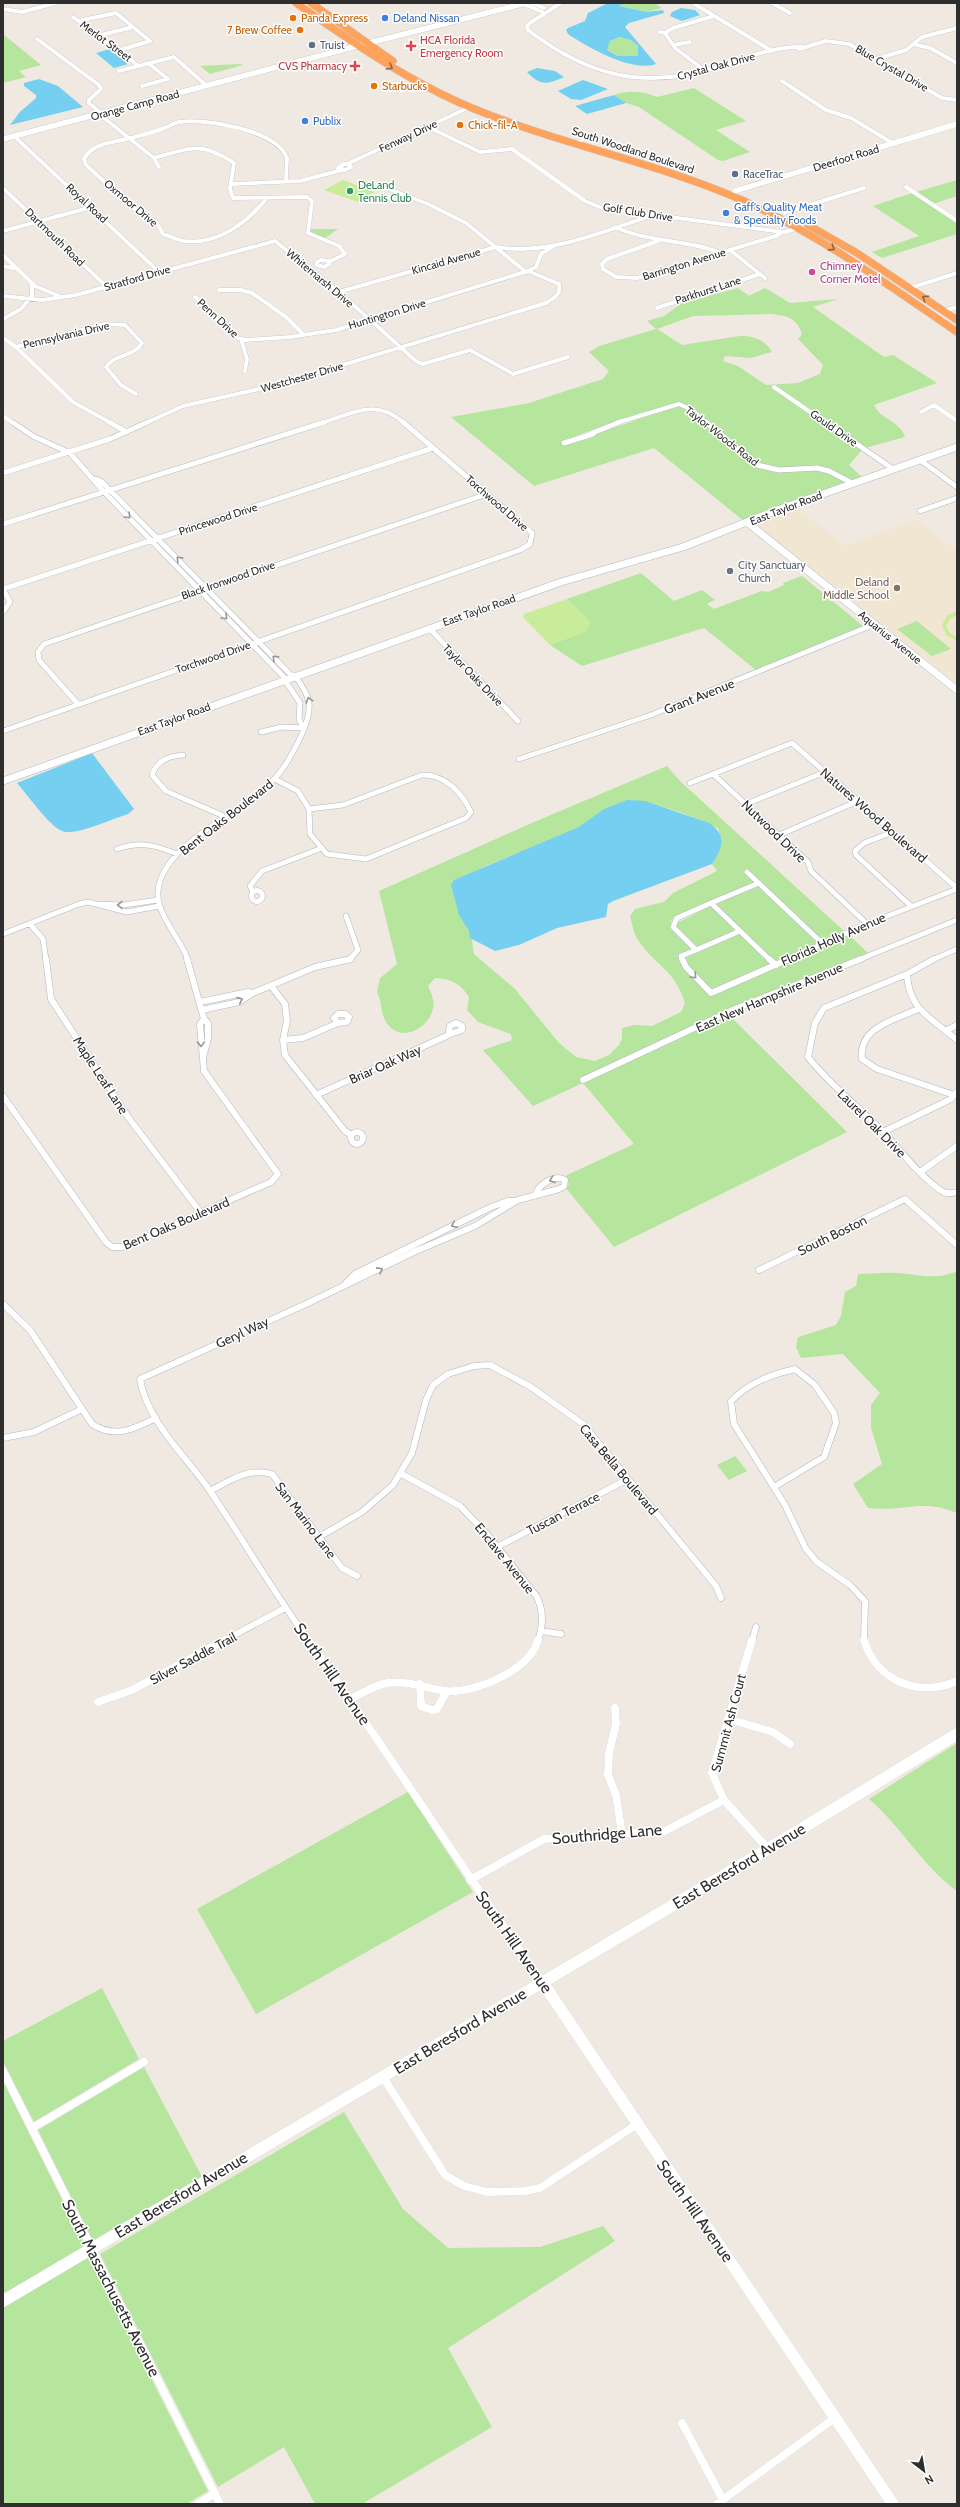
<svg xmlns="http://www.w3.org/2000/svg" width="960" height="2507" viewBox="0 0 960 2507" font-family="Cabin,sans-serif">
<rect width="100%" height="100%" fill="#efe9e1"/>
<path fill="#f0e6d1" d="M797,508L845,546L916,520L953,548L957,547V683L758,525L761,521Z"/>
<path fill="#b6e59e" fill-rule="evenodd" d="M624,3H654L662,8L647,12L619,6Z
M3,34L41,65L19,71L26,77L3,83Z
M621,37L631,40L638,46V56H618L606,49L610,41Z
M240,64L243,65L210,74L200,66Z
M694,88L746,121L716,130L750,152L723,161L718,160L639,107L626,103L614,95C628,90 644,91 657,97Z
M957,180V196L933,204L916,192Z
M912,193L957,222V234L882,258L872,252L919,236L873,206Z
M310,229H338L324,239L310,232Z
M738,288L749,296L765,288L790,303L838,299L813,307L884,357L893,355L937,383L874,405C880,419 900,421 905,437L865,448L775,386L771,387L862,450L849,465L863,478L852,481L816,466L782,469L759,464L741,447L727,439L683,404L604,425L561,442L563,445C603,433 640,417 679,406L690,411L756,466C774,472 791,467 810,468C824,469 836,476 848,483L745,522L654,448L534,486L451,417L529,403L603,379L609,371L589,352L599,346L656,329L647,321L664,316L682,303ZM772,314C788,316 797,318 802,334L798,339L823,365L820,374L798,383L766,385L738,366L723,361L725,356L751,358L772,352C766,340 752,335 740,336L682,345L657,329L693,316Z
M641,573L674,601L702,590L715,600L707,604L714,609L762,591L768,592L784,585L783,583L802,576L863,626L756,670L704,628L582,666L550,645L586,631L590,622L567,599Z
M917,621L951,649L932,656L897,629Z
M667,766L680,781L844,931L823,941L748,870L743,871L755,883L675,916L671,921V928L692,949L678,955L683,967L710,996L849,935L868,953L729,1015L847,1132L614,1247L566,1188L569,1184L565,1176L634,1144L583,1083L533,1106L483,1050L512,1040L511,1034L478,1022L467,1010L469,997C460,983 451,979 435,978L428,986C431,993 435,1000 433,1009C429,1026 407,1041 391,1028C380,1019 383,1004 377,992L380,978L397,964L379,891L534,822ZM627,801C653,800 694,817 718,828C723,842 720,852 712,864L717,871L673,893L664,902L635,909L630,916C632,924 634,934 638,940C655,966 674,968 685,1003L681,1012L652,1026L634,1025L622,1028V1039L619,1045L609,1055L595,1061L576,1057L559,1043L515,989L474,954L471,934L458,910L452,885C490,858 538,850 579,827C597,817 605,808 627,801Z
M759,886L818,943L776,962L716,904Z
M711,906L736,930L697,947L676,926L677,923Z
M740,934L771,964L711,990L689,967L685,958Z
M957,1271V1513C923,1498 902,1512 868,1508L853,1484L882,1464L871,1428V1405L880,1393L843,1354L801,1358L796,1347L798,1337L836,1325L841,1316L845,1292L856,1286L858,1274C870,1274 883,1272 896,1273C918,1274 936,1281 957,1271Z
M735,1456L747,1471L729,1480L717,1465Z
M957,1743V1891C923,1867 901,1826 869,1799Z
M408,1792L473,1892L256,2014L197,1909Z
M102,1988L139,2059L34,2122L3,2061V2041Z
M144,2067L202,2177L93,2241L38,2130Z
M3,2081L85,2246L3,2295Z
M344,2112L403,2209L448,2248L540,2247L603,2226L615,2241L448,2348L492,2427L362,2504H315L284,2447L218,2487L100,2254Z
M89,2255L208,2491L187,2504H3V2307Z"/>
<path fill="#c9ec9a" d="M343,180L375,192L358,202L324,190Z
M567,599L590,622L586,632L550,645L523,617L524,614Z
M957,611V615L950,619L946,626L950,633L957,638V641L946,635L942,625L947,616Z"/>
<path fill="#75cff0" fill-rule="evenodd" d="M608,3H624L619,6L647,12L663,10L664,13L629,23L625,27L656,64C633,73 587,47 568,34L566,30L568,28L585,21L588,13ZM620,37L631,40L638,46V56H618L607,50L610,41Z
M681,8L695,10L700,15L682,21L670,16L672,12Z
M110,49L128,64L114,68L96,53Z
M537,68L555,71L564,77C548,84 541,87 527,72Z
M39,79L58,86L83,107L10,125L20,112L36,98V95L24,86V83Z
M583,80L608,89L581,100L571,99L558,91Z
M614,95L626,103L587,114L575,106Z
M92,753L134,809L128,814C112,819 83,833 66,832C53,832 27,794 17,783Z
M627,800L645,801L709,823C727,834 723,848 712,864L613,901L608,904L606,917L557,928L519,945L495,951L470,938L469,931L459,915L451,885L454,880L579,827L604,809Z"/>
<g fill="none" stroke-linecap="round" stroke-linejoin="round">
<g stroke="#b4b7c1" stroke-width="4.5">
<path id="street-far3" d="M531,3L544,8
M561,3L530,23L527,26L528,30C589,77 645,90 719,67C746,58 774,46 802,47
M693,3L772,51
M772,3L790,13
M523,4L545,13
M3,9L22,12L56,3
M73,17L139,66
M78,21L116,13L150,41L120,50
M660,32L665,33L675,48L704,70
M665,33L673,28L714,16
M97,36L133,27
M37,39L99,85L101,89L89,100V103L102,114
M913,44L930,48L957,63
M673,45L690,42
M799,49L826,41L849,44L942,98L957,100
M876,59L906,50L922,37L957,28
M119,71L174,57L207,86
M782,81L826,110L851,118L894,144
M142,86L168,79L148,63
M99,114L154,158L159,167
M428,127L480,152L512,149L585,201L602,208L775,231L785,232L799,228
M14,136L159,272
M577,143L582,140
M154,158C191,148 200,141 234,163L230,189L233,198L307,197L312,201L308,233L339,246L345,254L329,262
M344,164H349L351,167L345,170L338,168Z
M347,164L470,107
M231,184L300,181L342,170
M906,187L957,221
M3,188L107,287
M389,189L428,204L466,223L526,272
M267,198C247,223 218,245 184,241C177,240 170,236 163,234L157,223L132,207L86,165L84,159C93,143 111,143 127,139C138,136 151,133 162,129C168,127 173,123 179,122C206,118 276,130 287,158L286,182
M784,213L864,188
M615,227C649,243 687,239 721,253
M3,231L92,207
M658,241L607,259L602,264L603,269L616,277L637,278L776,236L782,232
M730,250L765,278
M3,255L35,286L59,296
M321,260L328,261L329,264L324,267L317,265V262Z
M3,266L18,269
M910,288L957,273
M219,290H241L252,293L286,317L304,335
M339,292L496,247C548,256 601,232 650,216
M3,296L42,300L76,295L275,241L339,292L417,362L423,364L470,350L513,374L568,357
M195,297L237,338L246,340L290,337L336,330L528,271L536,267L541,254L555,245
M657,308L760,274
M943,311L957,307
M3,319L21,309L32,296V283
M3,338L16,347L73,402L111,423
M241,339L247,359L245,371
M16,347L105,324L125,325L142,343C134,357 114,354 106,367L121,385L136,394
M774,387L826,423
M921,412L934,405L957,421
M3,416L13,423
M146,423L183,406L277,385L546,303C555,297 561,295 559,284L528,271
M321,423C354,413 376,398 404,423
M616,423L679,404L692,410L707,423"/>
</g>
<g stroke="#b4b7c1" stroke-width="6">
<path id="street-far2" d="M12,422L33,436L70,453L104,492L285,678
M109,422L127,432
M706,422L757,465L779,470L817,468L829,471L852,483
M825,422L893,469
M590,434L620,422
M564,443L593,434
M920,460L957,487
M3,473L110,439L148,422
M96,479L102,482L292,676
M920,511L957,498
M3,524L325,422
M3,589L433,448
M3,589L10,602L3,612
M429,628L518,721
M284,679L300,703L299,720L304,728
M78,704L39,660L38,652L44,644L487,494
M3,731L520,550L530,544L532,533L403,422
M261,732L282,727L304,728
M183,755C169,756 157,760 152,775L166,791L226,817
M519,759L651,715L875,624
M713,774L808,862L811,871L867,924
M422,775C445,774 462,793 471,812L466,818L366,859L327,854L310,834L309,809L343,805Z
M275,779L298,791L309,809
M690,783L792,743L957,888
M746,804L825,772
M893,832L864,843L855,851L856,855L911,906
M779,835L858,801
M117,849C140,841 155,845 177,854
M747,872L823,944
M251.5 896a5.5 5.5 0 1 1 11 0a5.5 5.5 0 1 1-11 0Z
M253,892L250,886L262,871L322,848
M158,900L123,905L96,904L127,912L159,906
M711,903L740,931L696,950L673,927L677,918Z
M711,903L759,883
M346,916L358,950L349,960
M30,924L43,939L46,960
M740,931L770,960
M3,934L79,904L88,902L96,904
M188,960C180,937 156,915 158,891C162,846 233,817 263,790C281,775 291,757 301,736C313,709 313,698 294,675
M683,960L681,956L696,950
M787,960L867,924L957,889
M858,960L957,920
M932,960L957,949"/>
</g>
<g stroke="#b4b7c1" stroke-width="7">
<path id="street-far1" d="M46,959L51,999L128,1117L201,1213
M187,959L204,1019
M682,959L686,967L711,993L789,959
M769,959L776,965
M934,959L907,974L824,1008L815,1023L808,1057C830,1085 859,1107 884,1133C902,1152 918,1174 940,1190C945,1194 951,1194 957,1192
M907,974C909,1011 932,1018 957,1040
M271,986L285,1004L287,1021L283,1040L285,1055L345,1131L351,1135
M253,993L315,967L351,959
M200,1002L248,992L253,993L239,1002L202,1010
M918,1009C895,1020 858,1027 862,1059L877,1069L954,1095
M338,1014H345L349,1017L347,1022L338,1023L334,1018Z
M456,1023L462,1026V1030L453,1033L449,1031L450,1026Z
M947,1030L957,1025
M283,1040L303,1038L338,1023
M583,1080L735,1009L861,959
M316,1095L453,1033
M3,1096L106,1242L112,1247H123L271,1182L278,1174L204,1071L200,1024L204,1019L208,1023V1039L203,1057
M351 1138a6 6 0 1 1 12 0a6 6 0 1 1-12 0Z
M883,1132L951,1099L957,1092
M920,1172L957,1146
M759,1270L905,1199L957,1245
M346,1283L355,1274L489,1208L507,1201H516
M3,1304L30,1330L92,1424C115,1439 134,1429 156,1418
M3,1438L34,1432L82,1409
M400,1473L460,1506L487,1534L537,1597C544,1613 543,1625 538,1641
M774,1487L824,1457L836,1423L834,1413L815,1385L795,1369C770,1375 750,1382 731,1401L734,1424L785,1505L806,1549L817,1562L850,1585L865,1601L864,1641
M210,1491C229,1481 249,1467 272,1474L342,1568L357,1576
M319,1537L362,1512L393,1485L412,1453L426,1400L433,1385L448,1374L474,1366L490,1365L531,1387L583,1424L716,1586L721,1598
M497,1547L628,1479
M541,1631L561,1634
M223,1641L285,1608
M309,1641C274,1593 244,1541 210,1491C187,1457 147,1422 140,1379L306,1304L416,1251L475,1226L518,1200L559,1189L564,1186L565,1180C555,1174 540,1184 536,1193
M752,1641L756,1627"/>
</g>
<g stroke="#b4b7c1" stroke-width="8">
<path id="street" d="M308,1640C389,1753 463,1870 543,1983
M752,1640L712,1773L724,1800L768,1849
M864,1640C876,1681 919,1698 957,1681
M420,1684L421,1706L432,1710L437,1709L447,1691
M350,1699C361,1694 375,1685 387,1683C408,1680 427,1689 447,1691C476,1693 530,1670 538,1640
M98,1702L132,1690L225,1640
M615,1708L616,1724L609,1753L608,1775L616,1795L622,1834
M728,1719L773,1732L790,1744
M470,1880L544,1839L665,1831L724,1800
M3,2071L220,2504
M383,2077L445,2175L464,2186L487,2192L525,2191L540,2188L636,2125
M32,2128L144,2062
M682,2423L723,2500
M198,2504L215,2493
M717,2504L836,2417"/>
</g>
<g stroke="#b4b7c1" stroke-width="6">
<path id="secondary-far2" d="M361,45L526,3
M3,139L357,46
M735,191L957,124"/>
</g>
<g stroke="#b4b7c1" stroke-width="8">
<path id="secondary-far1" d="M748,523L957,690
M3,781L561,582L683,547L780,509L957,447"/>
</g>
<g stroke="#b4b7c1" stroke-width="12">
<path id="secondary" d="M543,1983L893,2504
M3,2301L763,1852L957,1734"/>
</g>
<g stroke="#c9c9c9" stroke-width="8">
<path id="highway" d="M296,3C352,42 409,82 472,108C561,145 656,162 744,201C820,235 888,285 957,332
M311,3L393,61
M808,225L857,253L957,320"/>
</g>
<use href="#street-far3" stroke="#fff" stroke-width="4"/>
<use href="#street-far2" stroke="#fff" stroke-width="5"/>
<use href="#street-far1" stroke="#fff" stroke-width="6"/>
<use href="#street" stroke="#fff" stroke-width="8"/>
<use href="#secondary-far2" stroke="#fff" stroke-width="5.5"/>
<use href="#secondary-far1" stroke="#fff" stroke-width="7"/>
<use href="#secondary" stroke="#fff" stroke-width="12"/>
<use href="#highway" stroke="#ffa35c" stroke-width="7"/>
</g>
<defs><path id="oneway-chevron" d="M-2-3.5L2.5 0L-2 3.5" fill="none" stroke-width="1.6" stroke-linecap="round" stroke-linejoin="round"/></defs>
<g stroke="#8c6343">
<use href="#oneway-chevron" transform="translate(390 67) rotate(30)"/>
<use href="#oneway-chevron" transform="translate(832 248) rotate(33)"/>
<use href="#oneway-chevron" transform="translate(925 298) rotate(-146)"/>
</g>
<g stroke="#969696">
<use href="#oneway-chevron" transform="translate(128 516) rotate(46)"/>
<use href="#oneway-chevron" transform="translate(179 559) rotate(-134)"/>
<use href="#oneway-chevron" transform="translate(225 617) rotate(46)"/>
<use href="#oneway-chevron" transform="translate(275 658) rotate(-135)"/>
<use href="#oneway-chevron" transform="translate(309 700) rotate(-108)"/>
<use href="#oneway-chevron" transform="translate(120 905) rotate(179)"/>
<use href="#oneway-chevron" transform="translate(694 976) rotate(46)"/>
<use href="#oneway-chevron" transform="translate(240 1000) rotate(-24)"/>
<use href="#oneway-chevron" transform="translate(201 1044) rotate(88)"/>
<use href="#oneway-chevron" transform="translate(552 1180) rotate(160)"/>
<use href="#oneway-chevron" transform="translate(454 1225) rotate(154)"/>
<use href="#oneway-chevron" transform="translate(380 1270) rotate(-28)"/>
</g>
<g fill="#e8710a" stroke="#fff" stroke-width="1.5">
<circle cx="293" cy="18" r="4"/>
<circle cx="300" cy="30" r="4"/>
<circle cx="374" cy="86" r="4"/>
<circle cx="460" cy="125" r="4"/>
</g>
<g fill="#3f7fe0" stroke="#fff" stroke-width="1.5">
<circle cx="385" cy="18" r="4"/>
<circle cx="305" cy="121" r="4"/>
<circle cx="726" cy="213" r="4"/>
</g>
<g fill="#5c6f8a" stroke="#fff" stroke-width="1.5">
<circle cx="312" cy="45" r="4"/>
<circle cx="735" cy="174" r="4"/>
</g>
<g fill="#e0444e" stroke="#fff" stroke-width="1.5">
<path d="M409 40h4v4h4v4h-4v4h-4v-4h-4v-4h4z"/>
<path d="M353 60h4v4h4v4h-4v4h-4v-4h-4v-4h4z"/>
</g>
<circle fill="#2e9e5b" stroke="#fff" stroke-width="1.5" cx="350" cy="191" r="4"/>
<circle fill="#d1479c" stroke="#fff" stroke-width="1.5" cx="812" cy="272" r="4"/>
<circle fill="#6b7280" stroke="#fff" stroke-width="1.5" cx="730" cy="571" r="4"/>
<circle fill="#8d6e63" stroke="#fff" stroke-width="1.5" cx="897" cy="588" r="4"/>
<g text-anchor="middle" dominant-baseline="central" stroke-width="3" stroke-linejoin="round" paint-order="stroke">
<g font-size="11" fill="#c56008" stroke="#fff" text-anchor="start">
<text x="301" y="18">Panda Express</text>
<text x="292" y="30" text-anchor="end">7 Brew Coffee</text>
<text x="382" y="86">Starbucks</text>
<text x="468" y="125">Chick-fil-A</text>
</g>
<g font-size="11" fill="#366cbe" stroke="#fff" text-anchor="start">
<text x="393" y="18">Deland Nissan</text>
<text x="313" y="121">Publix</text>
<text x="734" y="207">Gaff's Quality Meat<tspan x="734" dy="13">&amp; Specialty Foods</tspan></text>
</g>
<g font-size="11" fill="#be3a42" stroke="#fff" text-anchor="start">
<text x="420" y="40">HCA Florida<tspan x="420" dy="13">Emergency Room</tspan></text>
<text x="347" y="66" text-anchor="end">CVS Pharmacy</text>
</g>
<g font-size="11" fill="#2e2e2e" stroke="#fff">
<text transform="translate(106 41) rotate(36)">Merlot Street</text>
<text transform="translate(716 66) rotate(-15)">Crystal Oak Drive</text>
<text transform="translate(892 68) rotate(30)">Blue Crystal Drive</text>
<text transform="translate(135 105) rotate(-15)">Orange Camp Road</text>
<text transform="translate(408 136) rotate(-25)">Fenway Drive</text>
<text transform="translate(633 150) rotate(18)">South Woodland Boulevard</text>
<text transform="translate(846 158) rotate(-17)">Deerfoot Road</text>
<text transform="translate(87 203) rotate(43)">Royal Road</text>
<text transform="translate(131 203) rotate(40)">Oxmoor Drive</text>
<text transform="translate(638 212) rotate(9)">Golf Club Drive</text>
<text transform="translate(55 237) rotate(44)">Dartmouth Road</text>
<text transform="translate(446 261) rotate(-16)">Kincaid Avenue</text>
<text transform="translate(684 264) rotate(-17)">Barrington Avenue</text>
<text transform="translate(137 278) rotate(-16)">Stratford Drive</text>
<text transform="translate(320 278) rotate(40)">Whitemarsh Drive</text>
<text transform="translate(708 290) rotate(-18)">Parkhurst Lane</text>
<text transform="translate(387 314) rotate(-17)">Huntington Drive</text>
<text transform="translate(218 318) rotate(43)">Penn Drive</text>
<text transform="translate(66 335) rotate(-13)">Pennsylvania Drive</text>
<text transform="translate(302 377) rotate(-16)">Westchester Drive</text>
<text transform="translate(834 428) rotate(35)">Gould Drive</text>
<text transform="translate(722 436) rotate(38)">Taylor Woods Road</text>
<text transform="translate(497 503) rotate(41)">Torchwood Drive</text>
<text transform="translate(786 508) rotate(-21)">East Taylor Road</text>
<text transform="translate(218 519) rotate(-18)">Princewood Drive</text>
<text transform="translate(228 580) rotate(-19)">Black Ironwood Drive</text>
<text transform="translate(479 610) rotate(-19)">East Taylor Road</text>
<text transform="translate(890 637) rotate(39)">Aquarius Avenue</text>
<text transform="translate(213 657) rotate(-19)">Torchwood Drive</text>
<text transform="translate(473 675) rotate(46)">Taylor Oaks Drive</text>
<text transform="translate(174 719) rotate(-20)">East Taylor Road</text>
</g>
<g font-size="11" fill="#4e5e75" stroke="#fff" text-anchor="start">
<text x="320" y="45">Truist</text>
<text x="743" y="174">RaceTrac</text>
</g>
<g font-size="11" fill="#27864d" stroke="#fff" text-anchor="start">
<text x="358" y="185">DeLand<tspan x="358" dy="13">Tennis Club</tspan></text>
</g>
<g font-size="11" fill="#b23c85" stroke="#fff" text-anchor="start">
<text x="820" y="266">Chimney<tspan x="820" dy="13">Corner Motel</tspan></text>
</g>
<g font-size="11" fill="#5b616d" stroke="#fff" text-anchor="start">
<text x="738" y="565">City Sanctuary<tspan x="738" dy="13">Church</tspan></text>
</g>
<g font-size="11" fill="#785e54" stroke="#fff" text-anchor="end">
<text x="889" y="582">Deland<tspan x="889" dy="13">Middle School</tspan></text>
</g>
<g font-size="13" fill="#2e2e2e" stroke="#fff">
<text transform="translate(699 696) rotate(-22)">Grant Avenue</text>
<text transform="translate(874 815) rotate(41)">Natures Wood Boulevard</text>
<text transform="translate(226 817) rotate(-38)">Bent Oaks Boulevard</text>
<text transform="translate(774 831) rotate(44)">Nutwood Drive</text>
<text transform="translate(833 939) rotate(-24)">Florida Holly Avenue</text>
<text transform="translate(769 997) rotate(-23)">East New Hampshire Avenue</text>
<text transform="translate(385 1064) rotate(-24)">Briar Oak Way</text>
<text transform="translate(101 1075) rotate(57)">Maple Leaf Lane</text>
<text transform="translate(872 1123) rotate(45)">Laurel Oak Drive</text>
<text transform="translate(176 1223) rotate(-23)">Bent Oaks Boulevard</text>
<text transform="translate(832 1235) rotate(-26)">South Boston</text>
<text transform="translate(242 1332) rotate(-25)">Geryl Way</text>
<text transform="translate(619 1469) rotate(50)">Casa Bella Boulevard</text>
<text transform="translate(563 1513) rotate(-27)">Tuscan Terrace</text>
<text transform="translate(306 1520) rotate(53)">San Marino Lane</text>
<text transform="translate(505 1558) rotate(51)">Enclave Avenue</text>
<text transform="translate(193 1658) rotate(-28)">Silver Saddle Trail</text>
<text transform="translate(728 1723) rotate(-75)">Summit Ash Court</text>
</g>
<g font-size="16" fill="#2e2e2e" stroke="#fff">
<text transform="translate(332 1674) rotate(55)">South Hill Avenue</text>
<text transform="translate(607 1834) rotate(-5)">Southridge Lane</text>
<text transform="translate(739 1866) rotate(-31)">East Beresford Avenue</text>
<text transform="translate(514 1942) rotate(55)">South Hill Avenue</text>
<text transform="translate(460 2031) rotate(-31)">East Beresford Avenue</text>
<text transform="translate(181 2195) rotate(-31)">East Beresford Avenue</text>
<text transform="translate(695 2211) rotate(55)">South Hill Avenue</text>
<text transform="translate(111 2288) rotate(63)">South Massachusetts Avenue</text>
</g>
</g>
<rect width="960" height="2507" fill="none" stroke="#2e2e2e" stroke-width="8"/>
<g transform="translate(924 2471) rotate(149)" stroke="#ffffff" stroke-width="3" paint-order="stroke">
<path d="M0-3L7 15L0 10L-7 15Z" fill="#2e2e2e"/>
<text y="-6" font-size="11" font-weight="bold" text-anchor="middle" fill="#2e2e2e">N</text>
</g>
</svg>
